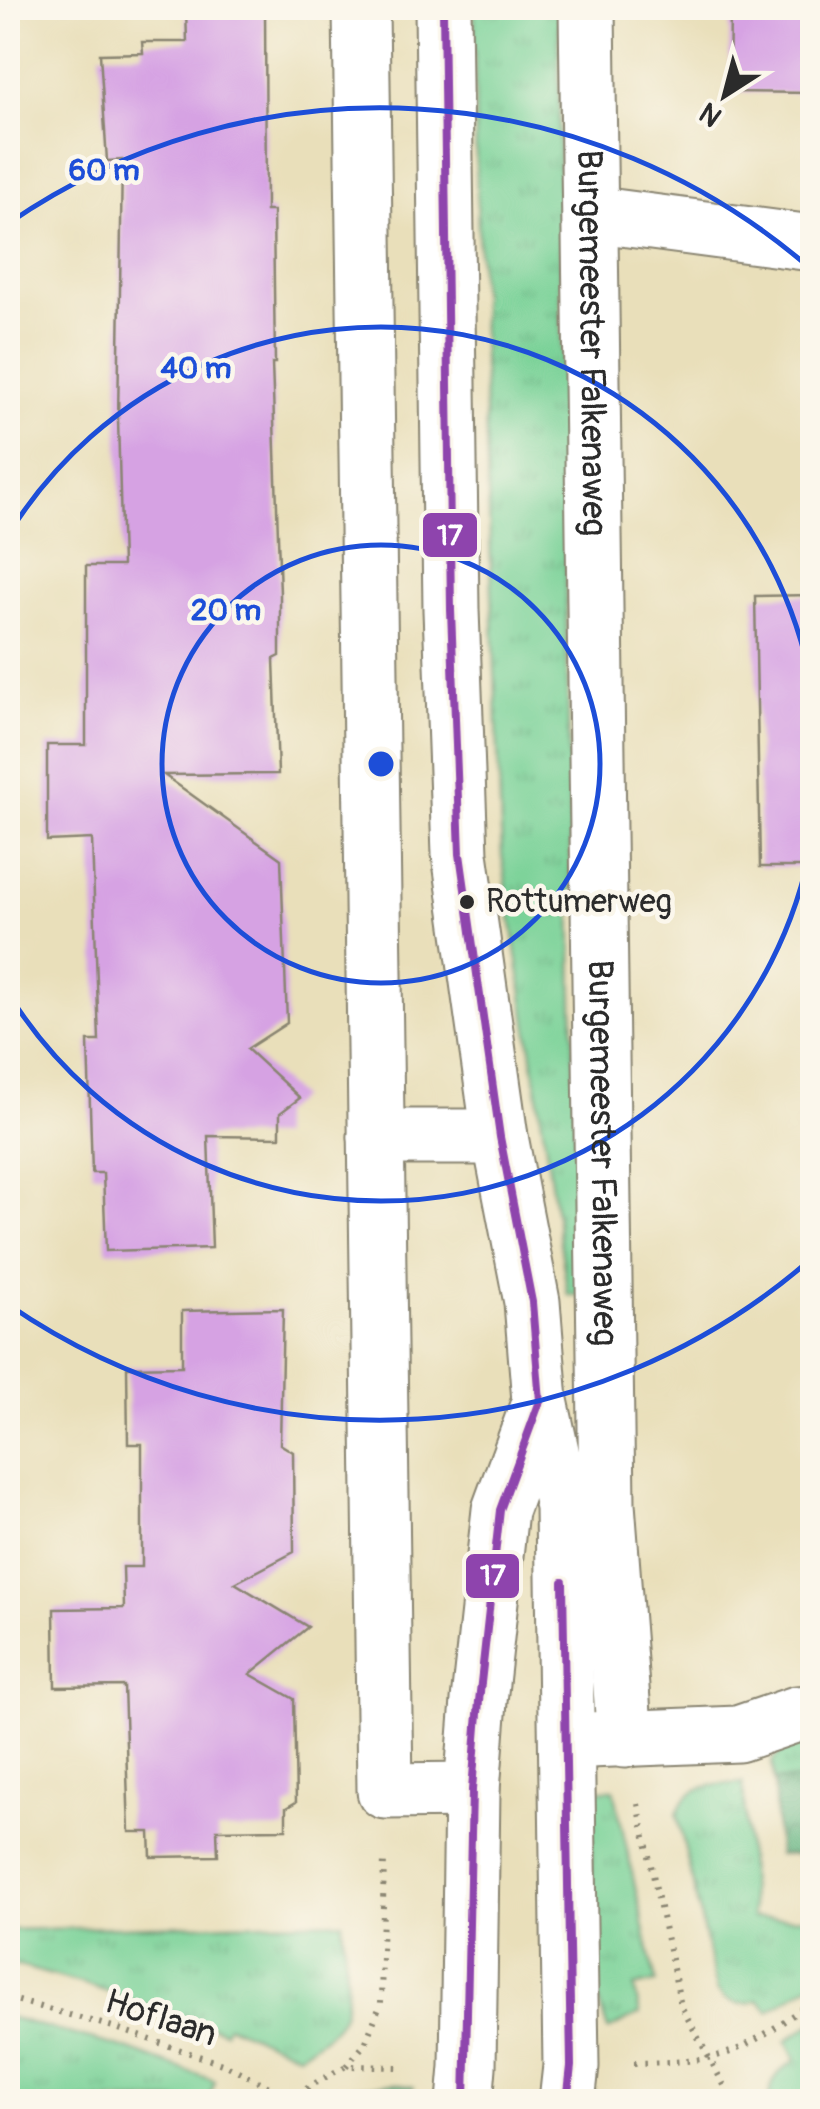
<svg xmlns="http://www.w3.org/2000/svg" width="820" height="2109" viewBox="0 0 820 2109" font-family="Pangolin,sans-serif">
<defs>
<pattern id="grass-tufts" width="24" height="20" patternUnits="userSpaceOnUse" patternTransform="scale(2.5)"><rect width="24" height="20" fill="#7ad298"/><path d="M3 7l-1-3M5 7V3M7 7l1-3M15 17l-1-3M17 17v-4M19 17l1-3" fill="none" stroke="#6ab483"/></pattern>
<pattern id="forest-crowns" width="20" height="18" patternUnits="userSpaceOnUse" patternTransform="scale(2.5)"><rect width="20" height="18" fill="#63b480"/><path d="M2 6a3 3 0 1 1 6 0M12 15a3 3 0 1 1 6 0" fill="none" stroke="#529369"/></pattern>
</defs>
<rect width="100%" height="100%" fill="#fbf7ec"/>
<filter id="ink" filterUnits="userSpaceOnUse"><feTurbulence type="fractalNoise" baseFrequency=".01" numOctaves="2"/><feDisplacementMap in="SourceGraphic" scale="20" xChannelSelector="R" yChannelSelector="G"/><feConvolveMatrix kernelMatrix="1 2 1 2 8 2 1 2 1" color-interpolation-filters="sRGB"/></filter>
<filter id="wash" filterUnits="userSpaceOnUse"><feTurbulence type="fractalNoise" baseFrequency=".0048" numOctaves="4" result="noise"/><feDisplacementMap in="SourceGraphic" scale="40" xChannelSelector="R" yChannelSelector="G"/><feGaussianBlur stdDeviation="2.25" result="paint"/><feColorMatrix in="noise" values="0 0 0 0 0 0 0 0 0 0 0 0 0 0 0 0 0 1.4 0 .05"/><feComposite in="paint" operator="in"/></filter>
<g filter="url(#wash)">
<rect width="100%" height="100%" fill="#e9dfba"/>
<path fill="url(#grass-tufts)" stroke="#527e62" stroke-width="2.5" d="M474,8H559V182L578,1295H568L502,856L476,175Z
M812,1731V1779L774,1781L772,1762L797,1732Z
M743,1783L752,1918L812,1917V1983L769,2011L758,2000C742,2008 727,2003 717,1990L677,1814C688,1783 714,1785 743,1783Z
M590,1790H614L656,1982L634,1987L640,2014L608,2030L594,1988Z
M342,1921C343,1945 352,1998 341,2018C333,2034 313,2045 298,2054L227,2025L224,2031L87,1985L8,1963V1930Z
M8,2017L124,2048L215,2081L208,2101H8Z
M812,2023V2101H770C767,2080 780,2071 796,2060L786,2041Z
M395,2084L413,2087L410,2101H317L354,2087Z"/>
<path fill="url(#forest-crowns)" stroke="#477056" stroke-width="2.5" d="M812,1779V1854L778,1855L774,1781Z"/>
<g id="blocks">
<path fill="#d6a2e3" d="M186,8H265L266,211H273L275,363H272L280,594V656L274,659L278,774L164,775L281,859L287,1023L247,1049L300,1098L280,1113V1137L208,1136L212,1248L106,1251L103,1173H92L88,1041H99L92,839L47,841V745H86V566H122L118,419L122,160L107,161L100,54L143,53L142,42H187Z
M730,8H812V93L729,92Z
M812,595V867H760L755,596Z
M283,1309L280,1444L293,1452L294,1552L235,1583L308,1627L250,1674L294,1699L296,1802L286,1808V1829L217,1830L218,1856L151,1857L150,1832H129L124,1686L55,1687L54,1609L124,1608L123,1567H142V1444H128L127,1367L182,1366V1311Z"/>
</g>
</g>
<g filter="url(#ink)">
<use href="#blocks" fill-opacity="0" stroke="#8a8572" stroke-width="2.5"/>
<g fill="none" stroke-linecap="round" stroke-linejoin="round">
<g stroke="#8a8572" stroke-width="59">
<g id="minor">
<path d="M361,8L385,1791L472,1790"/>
<path id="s1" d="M587,8L607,1504L625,1740"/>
<path d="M591,214L812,243"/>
<path d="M376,1137H500"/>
<path d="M589,1740L738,1734L797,1714L812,1713"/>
</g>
</g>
<g stroke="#8a8572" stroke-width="59">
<path id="tertiary" d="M443,8L451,610L460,854L500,1137L532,1302L540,1401L563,1506L571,2066L567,2102
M465,2102L468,2067L472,1790L479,1701L500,1510L540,1401"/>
</g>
<path stroke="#8a8572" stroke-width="6" stroke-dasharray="2.5 8" stroke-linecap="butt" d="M638,1804L681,2006L725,2087L728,2102
M8,1998L113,2027L228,2066L293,2099
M634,2063C671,2062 711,2063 744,2046C768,2034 790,2016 812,2002
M346,2066L365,2044L381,2003L384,1857
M290,2102L310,2086L346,2066L401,2067"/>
<use href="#minor" stroke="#fff" stroke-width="55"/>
<use href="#tertiary" stroke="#fff" stroke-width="55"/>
<g stroke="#fbf7ec" stroke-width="15">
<path id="bus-1" d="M443,8L451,610L460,854L500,1137L532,1302L540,1401L500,1510L479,1701L472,1790L465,2102
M563,1582L571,2066L567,2102"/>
</g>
<use href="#bus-1" stroke="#8e44ad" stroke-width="8"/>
</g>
</g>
<g fill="none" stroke="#1d4ed8" stroke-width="5">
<circle cx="381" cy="764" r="219"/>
<path d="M812 840A438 438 0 0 1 8 993M8 535A438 438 0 0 1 812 688"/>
<path d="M811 1259A656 656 0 0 1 9 1305M9 223A656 656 0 0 1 811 269"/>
</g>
<circle fill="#2b2b2b" stroke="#fbf7ec" stroke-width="4" cx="467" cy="902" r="9"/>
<g text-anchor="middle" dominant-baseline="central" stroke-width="9" stroke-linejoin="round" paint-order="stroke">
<g font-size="32" fill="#2b2b2b" stroke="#fbf7ec" text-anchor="start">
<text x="486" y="902">Rottumerweg</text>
</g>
<g font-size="35" fill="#2b2b2b" stroke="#fbf7ec">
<text stroke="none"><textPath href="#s1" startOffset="335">Burgemeester Falkenaweg</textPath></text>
<text stroke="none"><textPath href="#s1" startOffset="1145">Burgemeester Falkenaweg</textPath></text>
<text transform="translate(161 2018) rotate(18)">Hoflaan</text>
</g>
</g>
<circle cx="381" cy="764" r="15" fill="#1d4ed8" stroke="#fbf7ec" stroke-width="5"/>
<g font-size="30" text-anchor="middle" font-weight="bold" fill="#1d4ed8" stroke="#fbf7ec" stroke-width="9" stroke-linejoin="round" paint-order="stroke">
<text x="104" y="180">60 m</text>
<text x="196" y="378">40 m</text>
<text x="226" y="620">20 m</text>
</g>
<g stroke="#fbf7ec" stroke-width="4">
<rect x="421" y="511" width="58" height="48" rx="10" fill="#8e44ad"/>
<rect x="464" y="1552" width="57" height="48" rx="10" fill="#8e44ad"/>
</g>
<g font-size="28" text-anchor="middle" font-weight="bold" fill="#fff">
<text x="450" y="545">17</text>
<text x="493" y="1585">17</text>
</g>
<rect width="820" height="2109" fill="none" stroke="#fbf7ec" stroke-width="40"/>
<g transform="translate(725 95) rotate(216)" stroke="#fbf7ec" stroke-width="8" paint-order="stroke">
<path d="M0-8L18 38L0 25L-18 38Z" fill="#2b2b2b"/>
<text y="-15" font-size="28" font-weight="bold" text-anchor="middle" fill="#2b2b2b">N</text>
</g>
</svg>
